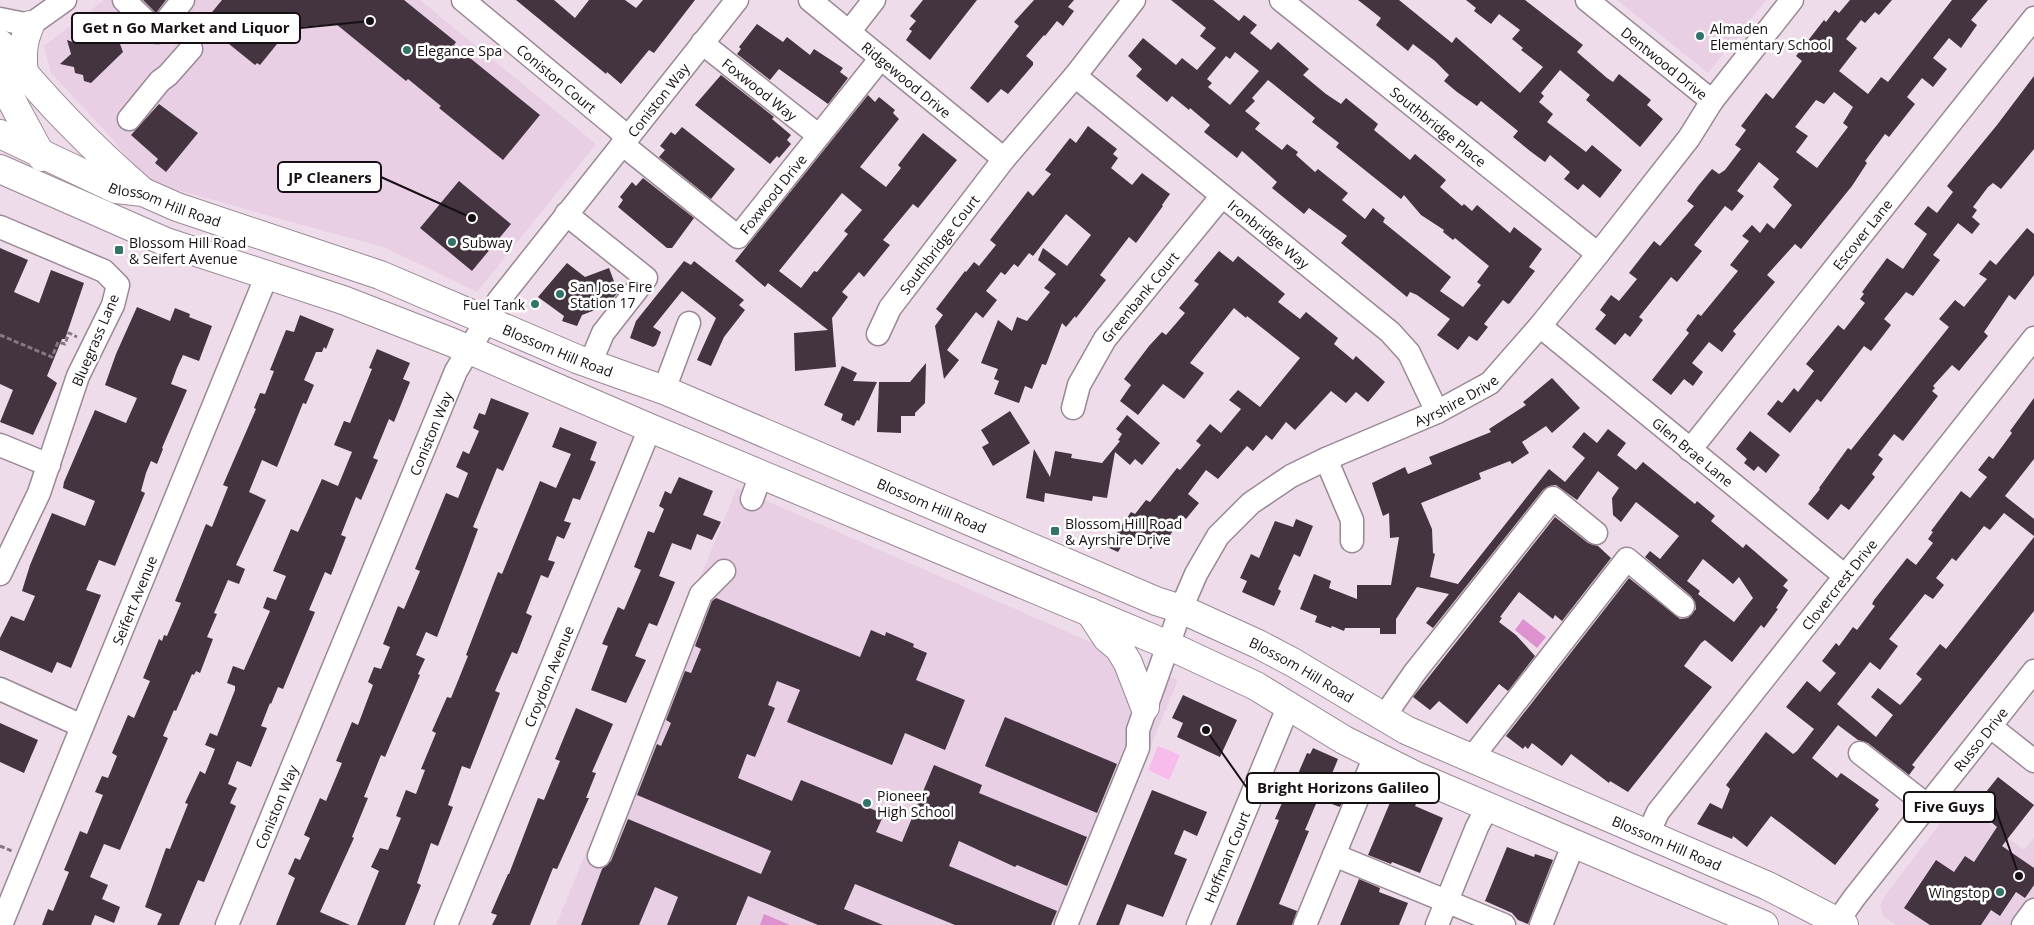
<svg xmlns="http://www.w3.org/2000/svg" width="2034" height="925" viewBox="0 0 2034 925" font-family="'Open Sans',sans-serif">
<rect width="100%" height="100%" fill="#efdceb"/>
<path fill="#e8cfe3" d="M104,0H420L596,144L477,292L386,248L148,182L108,134L51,73L44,46Z
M1617,0H1766L1708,73Z
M737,488L1178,680L1077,925H556Z
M1958,800L2024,850L2034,838V925H1896L1883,916L1880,905L1884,897Z"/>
<path fill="#f7bceb" d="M1158,746L1180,755L1169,780L1148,770Z"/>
<path fill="#dd91cf" d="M1523,619L1546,637L1537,648L1515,630Z
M764,914L790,925H760Z"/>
<path fill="#433440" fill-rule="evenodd" d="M143,0H166L156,13Z
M222,0H404L456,42L454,45L540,115L503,160L439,108L441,106L408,79L406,81L336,24L290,28L260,65L257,63L255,65L203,23Z
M516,0H554L575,18L589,0H625L636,8L643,0H695L654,53L649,50L621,84L607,72L606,74Z
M923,0H977L930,60L906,40L912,31L909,29L916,21L910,16Z
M1034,0H1074L1068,7L1074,11L1063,26L1057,21L1045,36L1044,35L1026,56L1033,62V65L1008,94L1001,89L988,103L970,88L1019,26L1014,22Z
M1171,0H1213L1239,21L1244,15L1257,25L1250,33L1271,50L1278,42L1309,69L1303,75L1326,94L1341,104L1346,98L1378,124L1374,130L1410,160L1415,154L1446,180L1440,187L1462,206L1464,204L1472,211L1477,205L1510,233L1514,227L1542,249L1529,267L1535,271L1510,303L1508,304L1503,300L1484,324L1488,327L1477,341L1469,336L1458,350L1437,335L1450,319L1417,295L1410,292L1407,297L1341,243L1347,236L1309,208L1304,214L1272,188L1277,182L1242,151L1237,158L1204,132L1210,125L1190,108L1189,110L1172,96L1167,102L1136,76L1142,69L1128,56L1143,38L1176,65L1182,58L1197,70L1216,48L1200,36L1206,28ZM1235,52L1259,71L1230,105L1208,87L1212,83L1207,79L1226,56L1230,59ZM1268,80L1315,118L1312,122L1339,143L1336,147L1401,199L1404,195L1421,215L1444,230L1443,232L1453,240L1455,238L1489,266L1477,282L1481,285L1463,307L1440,291L1451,277L1383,222L1385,218L1373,208L1365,219L1342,200L1348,193L1318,169L1315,172L1296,155L1298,152L1287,144L1282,150L1255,129L1260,123L1245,111L1255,101L1252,98Z
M1358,0H1399L1452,43L1456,37L1520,93L1543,67L1521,50L1523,48L1512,39L1520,30L1499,14L1491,24L1474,11L1476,8L1466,0H1525L1583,45L1577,52L1607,78L1613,82L1619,74L1651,100L1647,105L1663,119L1640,147L1586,100L1590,95L1560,70L1541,93L1544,96L1539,102L1553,114L1547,122L1586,152L1592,145L1622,170L1600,198L1583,184L1578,190L1564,179L1570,172L1550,155L1545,162L1530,151L1513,137L1518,131L1481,101L1477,106L1457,92L1444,81L1449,75L1435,61L1413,44L1408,51L1376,25L1381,18Z
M1850,0H1892L1879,15L1875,12L1865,23L1861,20L1846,39L1857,48L1839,71L1868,94L1881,77L1888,82L1952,0H1988L1971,20L1977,25L1961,48L1949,38L1933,58L1947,69L1933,87L1922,78L1907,97L1915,104L1889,137L1885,134L1865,161L1867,163L1852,186L1801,249L1795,244L1767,275L1775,282L1733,331L1736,334L1722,352L1709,342L1692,363L1703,372L1693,386L1684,379L1671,395L1652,380L1689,333L1686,330L1698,314L1701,316L1738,271L1730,265L1749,241L1742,236L1752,225L1760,233L1767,223L1774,229L1792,205L1773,187L1779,179L1759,162L1737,191L1744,196L1732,211L1725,206L1694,245L1702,251L1677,282L1671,277L1639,317L1643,320L1630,337L1625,333L1615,345L1595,329L1606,315L1600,310L1611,295L1619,301L1637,279L1629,273L1654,241L1660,246L1694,206L1687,201L1698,186L1712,169L1719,174L1725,170L1741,149L1735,145L1746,130L1741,126L1766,93L1773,99L1802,61L1796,56L1824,20L1826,22L1835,10L1839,13ZM1834,92L1853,107L1843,123L1848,127L1817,168L1796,152L1808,136L1795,127L1816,100L1824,104Z
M757,24L783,42L787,37L810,55L814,49L843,68L840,72L848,78L828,104L779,69L770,80L737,54L741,49L739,47Z
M96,29L116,33L123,52L91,83L84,81L83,75L75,73L74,67L60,64L71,54L67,40L76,43L83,36L86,39Z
M721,75L774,117L772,119L791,135L787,140L791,144L779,158L777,156L770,164L695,105Z
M2034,76V149L2001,189L1993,183L1988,187L1973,207L1977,210L1972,217L1980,224L1972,234L1958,223L1933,255L1940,260L1913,296L1906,292L1884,319L1891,325L1885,333L1871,351L1864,346L1821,402L1817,399L1790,433L1767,414L1778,400L1782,403L1794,388L1798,392L1814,371L1806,364L1838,325L1844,330L1865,303L1860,299L1864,294L1862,292L1887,258L1903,269L1927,234L1914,224L1928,206L1937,213L1953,192L1947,186L1997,125Z
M868,95L875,102L879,97L895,110L893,113L899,119L860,167L886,187L901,168L898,165L923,133L957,160L918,208L913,204L883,240L890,245L864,277L859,272L842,292L848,297L832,318L836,367L795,371L794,333L828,330L768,283L765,287L735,261ZM842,193L862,210L844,231L848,234L817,272L814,271L801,288L779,271Z
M159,104L198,133L166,172L155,163L158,159L131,135Z
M1088,126L1117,149L1113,154L1118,158L1111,168L1132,185L1142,173L1170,194L1162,205L1163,206L1136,243L1129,237L1100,275L1106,280L1076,318L1075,316L1066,327L1062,323L1046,365L1042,364L1032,389L1025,386L1019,403L994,394L999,381L994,379L998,369L981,363L998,320L1012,331L1017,317L1027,321L1050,292L1044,288L1056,274L1038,260L1043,248L1067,266L1091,235L1066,214L1033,256L1029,253L1018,267L1014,264L1005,275L1001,272L986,291L997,300L983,318L976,312L947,350L959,360L944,379L935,326L943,315L936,309L965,271L966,272L974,262L979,266L996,245L990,240L1028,191L1033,196L1051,174L1045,170L1070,138L1076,143Z
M682,127L735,169L711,199L659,157L665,150L660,146L671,132L675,135Z
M643,178L694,218L672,248H667L618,207L623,200L620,197L632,182L636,186Z
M459,181L511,224L472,271L420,228Z
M2027,228L2034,234V275L2015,300L2009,295L1984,332L1988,336L1959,371L1952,365L1933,386L1935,388L1932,391L1938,396L1903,441L1894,434L1878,455L1883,459L1872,474L1875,477L1849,510L1841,504L1828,520L1808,504L1820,489L1819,488L1848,448L1851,450L1949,327L1939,319L1955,300L1964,307L1987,279L1979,274L1990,260L1996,265Z
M0,248L28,260L14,292L39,303L51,270L84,283L65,339H62L47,376L57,383L33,435L0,422L13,390L0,384Z
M1219,251L1233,262L1238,256L1285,294L1278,302L1300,319L1306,312L1338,338L1334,344L1353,360L1356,356L1385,382L1368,402L1356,392L1346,403L1331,391L1295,430L1286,422L1272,440L1266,435L1253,451L1247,446L1218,479L1206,470L1188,494L1199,503L1186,519L1183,516L1168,538L1162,534L1151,549L1129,534L1118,552L1107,547L1131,512L1135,514L1146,500L1150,502L1177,468L1180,470L1201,445L1196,441L1210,424L1221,433L1241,409L1229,400L1238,390L1260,407L1300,358L1247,316L1246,318L1234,308L1190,363L1204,373L1184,399L1163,384L1138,415L1120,401L1131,385L1124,379L1149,346L1162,332L1166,335L1185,313L1179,308L1199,284L1194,281Z
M684,261L691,265L694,261L744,300L739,305L745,310L724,337L711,366L697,360L716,318L682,291L653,327L661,332L656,345L653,347L630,338L636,321Z
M567,263L585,277L609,268L618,292L608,305L582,315L577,326L562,321L564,316L538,297Z
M137,307L170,321L175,308L190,314L189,317L212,326L199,361L183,355L177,368L171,384L187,390L162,448L163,449L157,464L151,461L146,473L141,491L145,493L115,566L99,560L86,590L101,595L71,668L57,662L52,673L0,650V638L11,616L24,621L35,596L22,591L30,565L52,513L85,526L95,501L63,488L64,482L95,410L126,423L137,398L105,385L116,354Z
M300,315L334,329L326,349L324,347L322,352H316L304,380L314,385L306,404L303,403L277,467L262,460L249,492L266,500L236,565L245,569L239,584L228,580L214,613L217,614L207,637L213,639L200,673L196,671L194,675L192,674L176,711L174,710L163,736L168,738L120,850L104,844L90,877L108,885L102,899L120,907L114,923L95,915L91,925H42L48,909L53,911L69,872L64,870L80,831L87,834L96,812L103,795L95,792L102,776L108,778L117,756L112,753L128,715L134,718L150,681L143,678L159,639L162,641L164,635L167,636L181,603L175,601L206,524L212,527L228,487L223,485L256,409L254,408L260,393L265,394L274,371L270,370L286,330L294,332Z
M377,349L410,363L403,379L410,382L394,422L389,419L373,458L378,460L361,500L356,497L341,535L346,537L331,575L325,572L309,610L315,612L283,689L278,687L271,704L270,703L261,726L267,728L251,767L237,761L228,784L237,788L230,803L236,806L204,882L198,880L179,925H157L162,914L145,907L166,848L170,849L188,804L185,803L200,771L205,774L215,749L205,745L210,733L217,736L235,690V686L227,683L233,666L244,670L270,611L263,608L267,597L276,600L286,576L273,571L291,529L298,532L322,479L338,486L352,452L334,445L344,421L350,423L372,369L369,368Z
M926,363L925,403L915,413V416H901V433L877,432L879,382H910Z
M842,366L857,373L853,381L877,382L859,421L857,420L854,426L841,420L843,414L824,405Z
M1552,378L1580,408L1552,433L1546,426L1522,442L1529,453L1512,464L1510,461L1479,473L1481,479L1421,503L1432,529L1433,553L1435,554L1430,577L1458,584L1549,469L1565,482L1585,458L1572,447L1584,432L1597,443L1608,429L1626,443L1617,455L1636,470L1643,462L1695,504L1697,501L1715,516L1711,521L1743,548L1746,544L1788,580L1783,586L1788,590L1776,608L1778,609L1764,628L1761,625L1732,662L1705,640L1701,643L1684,666L1712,687L1628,792L1610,781L1609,783L1571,754L1562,766L1532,743L1528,749L1525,746L1523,749L1506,736L1629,578L1680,619L1688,618L1696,609L1695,602L1691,596L1645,557L1650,551L1660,559L1679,536L1636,502L1621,522L1613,515L1612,498L1619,488L1598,471L1577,500L1556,485L1549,486L1543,490L1433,628L1426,623L1449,594L1417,587L1396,619V634H1380V628H1345L1344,631L1332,626L1331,628L1315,622L1317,616L1300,609L1314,574L1331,581L1329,588L1357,599V585H1391L1399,537L1390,538L1389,513L1383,516L1372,483L1405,467L1408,474L1432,464L1429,457L1491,432L1489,429L1526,405L1523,402ZM1703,559L1733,584L1739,577L1753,598L1734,622L1698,594L1700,591L1687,581Z
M491,398L529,413L503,471L497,468L473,527L478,529L467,559L437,637L426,632L416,655L425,659L418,674L420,675L385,757L381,755L364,797L368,798L352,837L354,838L320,912L350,925H276L295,878L288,874L295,858L300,860L310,838L304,835L320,798L326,801L342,763L336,761L352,722L358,725L373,685L368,682L374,667L381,669L390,647L383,644L398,606L404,609L420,571L415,569L446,493L458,498L468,473L456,467L463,451L469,454L479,431L473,428L479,413L485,415Z
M2034,398V459L2005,496L2034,519V536L2004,513L1990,530L1984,526L1956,561L1952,558L1936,578L1944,585L1933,599L1925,594L1889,639L1898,646L1880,670L1870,662L1837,704L1876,737L1893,715L1871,697L1878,688L1900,705L1903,702L1922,679L1916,674L1940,644L1946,649L2034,537V611L1912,765L1915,767L1909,775L1868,743L1858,740L1838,725L1812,758L1837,778L1841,773L1879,800L1875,805L1879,809L1835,865L1771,816L1747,847L1733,836L1732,839L1697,824L1710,803L1722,809L1730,789L1726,785L1766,732L1793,754L1797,751L1814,729L1786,707L1807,681L1820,692L1836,673L1822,661L1836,643L1839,646L1853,627L1857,630L1875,606L1872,604L1874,600L1907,558L1916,565L1933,543L1928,539L1933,532L1931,531L1961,491L1970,498L1987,477L1978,470L1989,456L1993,459L2012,433L2010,431Z
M1010,411L1030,443L993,466L982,447L989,443L981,430Z
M1127,415L1160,443L1142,465L1135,459L1130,465L1115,452L1107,498L1093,496L1092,501L1045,493L1044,502L1026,498L1034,449L1050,477L1055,451L1072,454L1071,458L1102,463L1120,441L1118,440L1122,434L1116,429Z
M560,427L597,442L590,460L596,462L580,500L573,498L564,521L571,523L564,539L557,536L548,560L555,562L548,578L541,575L526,613L532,616L517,654L512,652L495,691L500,693L470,769L462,766L448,805L453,807L438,846L431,843L417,883L421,885L405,925H357L379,871L371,867L380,848L388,850L401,818L396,816L406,790L416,794L425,770L421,769L436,733L432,731L447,697L451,698L468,656L466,655L498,572L502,574L540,481L556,488L571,454L552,447Z
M1750,431L1780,455L1766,473L1758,466L1754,471L1744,463L1747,459L1736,449Z
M679,477L713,491L703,515L721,522L712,540L697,534L691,550L672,543L659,576L675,582L657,626L649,623L635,656L646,660L626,703L591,690L608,646L602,644L618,607L624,610L641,570L634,567L648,531L654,533L664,509L659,506L665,491L671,494Z
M1555,517L1588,543L1598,546L1611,558L1562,621L1555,615L1553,619L1519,592L1500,617L1502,618L1499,622L1516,635L1535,656L1508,691L1499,684L1467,724L1439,701L1430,710L1413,697Z
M1296,519L1313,526L1300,557L1294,554L1278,589L1281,591L1274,606L1242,592L1247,581L1240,578L1251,554L1259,558L1275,521L1293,527Z
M716,598L860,657L871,630L885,636L886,632L914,644L913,647L927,653L916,680L965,700L945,750L905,733L892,765L787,722L800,690L777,681L768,705L775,708L755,757L747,754L738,778L792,801L801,780L884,814L876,832L902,842L934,765L982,785L979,793L1087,837L1067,886L1017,865L1015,867L959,841L949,866L1057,911L1051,925H955L855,884L844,909L883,925H818L748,896L736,925H667L678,897L655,887L639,925H581L602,869L611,861L628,819L761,874L771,851L637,795L657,744L661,746L671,723L666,720L685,671L691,673L701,649L695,646L712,601Z
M1183,695L1237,720L1220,757L1177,737L1183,723L1172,718Z
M576,708L613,724L592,772L596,773L586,798H589L557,869L553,868L530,925H492L497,915L491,913L508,874H509L538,798L544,800L560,761L555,759Z
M1005,717L1117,764L1097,813L985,766Z
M0,723L38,740L24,773L0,762Z
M1313,748L1338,759L1331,776L1349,783L1340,807L1318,799L1305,830L1309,831L1279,904L1297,911L1292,925H1236L1279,820L1275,819L1285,796L1288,797L1307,753L1310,754Z
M1998,777L2034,805L2002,846L2034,868V885L2025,898L2016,892L2000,916L1991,910L1981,925H1930L1904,908L1936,860L1954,872L1965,856L1974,862L1997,827L1975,809L1980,803L1978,802Z
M1152,790L1207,812L1197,836L1184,830L1174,854L1187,859L1163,917L1127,904L1119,925H1096Z
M1394,793L1409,799L1408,802L1416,804L1415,806L1443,818L1420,873L1392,862L1391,864L1368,855Z
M1507,847L1534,857L1535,854L1553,860L1528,924L1518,920L1512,913L1485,901Z
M1359,879L1380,888L1379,892L1408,903L1399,925H1340Z"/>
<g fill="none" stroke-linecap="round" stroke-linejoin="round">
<g stroke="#998896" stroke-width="25">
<g id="minor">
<path d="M124,0L157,32L183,0"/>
<path id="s1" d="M463,0L628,137"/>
<path id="s2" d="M810,0L1004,159"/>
<path id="s3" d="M1281,0L1598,254"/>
<path id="s4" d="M1587,0L1712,101L1792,0"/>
<path d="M0,19L30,25L65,0"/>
<path d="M849,32L874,0"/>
<path id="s5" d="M702,43L818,135"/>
<path id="s6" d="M1075,76L1390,332L1409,353L1437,412"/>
<path d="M129,119L160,81L168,75L191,49"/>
<path id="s7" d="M622,144L738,237L881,58"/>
<path d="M566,214L646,278L603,333L590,364"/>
<path d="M0,227L104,271L118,285L113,305L78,376L39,493L0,574"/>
<path id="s8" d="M1540,326L1845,576"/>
<path id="s9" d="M878,334L890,308L1004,159L1075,76L1134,0"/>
<path d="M664,390L689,323"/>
<path id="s10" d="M1073,408L1079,385L1105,339L1222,196"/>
<path d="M0,445L49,465"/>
<path id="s11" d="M1690,450L2034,18"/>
<path d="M1326,459L1352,520V541"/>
<path d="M752,499L761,474"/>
<path d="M0,689L82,726"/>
<path d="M1383,718L1415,672L1553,498L1596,533"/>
<path d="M1991,727L2034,761"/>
<path d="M1860,753L1928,806"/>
<path d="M1471,759L1627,559L1683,606"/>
<path id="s12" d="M1648,834L1658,812L2034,338"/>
<path d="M1334,855L1504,925"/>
<path d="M599,856L701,594L724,571"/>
<path id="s13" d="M1,925L267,275"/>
<path id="s14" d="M227,925L456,371L499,300L737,0"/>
<path id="s15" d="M446,925L650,428"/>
<path id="s16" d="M1066,925L1138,748V730L1181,609L1196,574L1218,536L1251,503L1291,476L1326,459L1437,412L1490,383L1540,326L1598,254L1689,138L1712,101"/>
<path id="s17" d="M1198,925L1289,705"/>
<path d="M1305,925L1375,756"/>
<path d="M1437,925L1477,827L1488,806"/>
<path d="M1541,925L1574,843"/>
<path id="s18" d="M1835,925L1854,898L2034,671"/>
<path d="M2023,925L2034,910"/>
</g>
</g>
<g stroke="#998896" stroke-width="30">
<g id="major">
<path d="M0,44C43,98 90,146 142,191"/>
<path d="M24,75C22,56 22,43 30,25"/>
<path d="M0,79L42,157"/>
<path id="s19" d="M0,134L116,189L143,192L177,207L380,275L577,359L664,390L1156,601L1181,609L1258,644L1294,663L1406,730L1768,886L1844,925"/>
<path d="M0,169L166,242L343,300L451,342L650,428L1168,645L1256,686L1344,740L1414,775L1764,925"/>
<path d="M1090,612L1107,638L1119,648L1128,663L1145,707"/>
</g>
</g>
<path stroke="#857882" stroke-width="3" stroke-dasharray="5 2.5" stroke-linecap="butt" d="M0,335L52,357L58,342L65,344L69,333L77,337
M0,846L12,851"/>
<use href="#minor" stroke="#fff" stroke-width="22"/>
<use href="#major" stroke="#fff" stroke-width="28"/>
</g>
<g fill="#307569" stroke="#fff" stroke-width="2">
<circle cx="1700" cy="36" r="5"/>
<circle cx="407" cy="50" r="5"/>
<circle cx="452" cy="242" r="5"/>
<rect x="114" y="245" width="10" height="10" rx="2.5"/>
<circle cx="560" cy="294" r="5"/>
<circle cx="535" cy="304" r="5"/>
<rect x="1050" y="526" width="10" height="10" rx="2.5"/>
<circle cx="867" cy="803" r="5"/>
<circle cx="2000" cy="892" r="5"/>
</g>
<g text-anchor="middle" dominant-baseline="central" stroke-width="5" stroke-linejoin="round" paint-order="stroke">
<g font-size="14" fill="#161015" stroke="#fff" text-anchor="start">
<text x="1710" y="28">Almaden<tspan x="1710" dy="16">Elementary School</tspan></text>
<text x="417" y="50">Elegance Spa</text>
<text x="129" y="242">Blossom Hill Road<tspan x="129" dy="16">&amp; Seifert Avenue</tspan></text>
<text x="462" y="242">Subway</text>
<text x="570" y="286">San Jose Fire<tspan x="570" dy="16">Station 17</tspan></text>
<text x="525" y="304" text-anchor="end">Fuel Tank</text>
<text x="1065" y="523">Blossom Hill Road<tspan x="1065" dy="16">&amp; Ayrshire Drive</tspan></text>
<text x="877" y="795">Pioneer<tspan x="877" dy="16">High School</tspan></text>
<text x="1990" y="892" text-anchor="end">Wingstop</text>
</g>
<g font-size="14" fill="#161015" stroke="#fff">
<text stroke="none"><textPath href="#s4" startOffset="100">Dentwood Drive</textPath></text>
<text stroke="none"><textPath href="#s1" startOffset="122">Coniston Court</textPath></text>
<text stroke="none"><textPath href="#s2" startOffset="125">Ridgewood Drive</textPath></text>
<text stroke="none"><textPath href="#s5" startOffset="74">Foxwood Way</textPath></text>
<text stroke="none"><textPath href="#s14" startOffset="938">Coniston Way</textPath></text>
<text stroke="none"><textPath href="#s3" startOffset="202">Southbridge Place</textPath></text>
<text stroke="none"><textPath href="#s7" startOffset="204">Foxwood Drive</textPath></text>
<text stroke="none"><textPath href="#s19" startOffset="180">Blossom Hill Road</textPath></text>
<text stroke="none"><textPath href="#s6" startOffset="250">Ironbridge Way</textPath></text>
<text stroke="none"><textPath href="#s11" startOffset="276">Escover Lane</textPath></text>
<text stroke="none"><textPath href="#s9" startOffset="109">Southbridge Court</textPath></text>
<text stroke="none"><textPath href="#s10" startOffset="131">Greenbank Court</textPath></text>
<text transform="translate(95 340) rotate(-67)">Bluegrass Lane</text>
<text stroke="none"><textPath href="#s19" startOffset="600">Blossom Hill Road</textPath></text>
<text stroke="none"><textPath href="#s16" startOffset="696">Ayrshire Drive</textPath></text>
<text stroke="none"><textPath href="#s14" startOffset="532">Coniston Way</textPath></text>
<text stroke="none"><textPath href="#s8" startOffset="198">Glen Brae Lane</textPath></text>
<text stroke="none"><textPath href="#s19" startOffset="1005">Blossom Hill Road</textPath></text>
<text stroke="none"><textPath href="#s12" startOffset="315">Clovercrest Drive</textPath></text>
<text stroke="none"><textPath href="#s13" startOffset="351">Seifert Avenue</textPath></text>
<text stroke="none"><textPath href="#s19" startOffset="1410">Blossom Hill Road</textPath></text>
<text stroke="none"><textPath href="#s15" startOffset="269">Croydon Avenue</textPath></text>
<text stroke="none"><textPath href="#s18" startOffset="236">Russo Drive</textPath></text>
<text stroke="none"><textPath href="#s14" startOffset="128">Coniston Way</textPath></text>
<text stroke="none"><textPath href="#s19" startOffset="1815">Blossom Hill Road</textPath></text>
<text stroke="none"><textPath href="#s17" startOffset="74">Hoffman Court</textPath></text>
</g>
</g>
<path fill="none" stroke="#161015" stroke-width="2" d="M370 21L300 28M472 218L381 177M1206 730L1247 788M2019 876L1995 807"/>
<g fill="#161015" stroke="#fff" stroke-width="2">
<circle cx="370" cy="21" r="5"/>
<circle cx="472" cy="218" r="5"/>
<circle cx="1206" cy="730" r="5"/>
<circle cx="2019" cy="876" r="5"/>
</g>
<g fill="#fff" stroke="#161015" stroke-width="2">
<rect x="72" y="13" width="228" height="30" rx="5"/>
<rect x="278" y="162" width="103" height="30" rx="5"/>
<rect x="1247" y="773" width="192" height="30" rx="5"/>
<rect x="1904" y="792" width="91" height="30" rx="5"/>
</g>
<g font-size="15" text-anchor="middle" font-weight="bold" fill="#161015">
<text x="186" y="33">Get n Go Market and Liquor</text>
<text x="330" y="183">JP Cleaners</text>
<text x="1343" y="793">Bright Horizons Galileo</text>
<text x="1949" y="812">Five Guys</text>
</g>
</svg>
